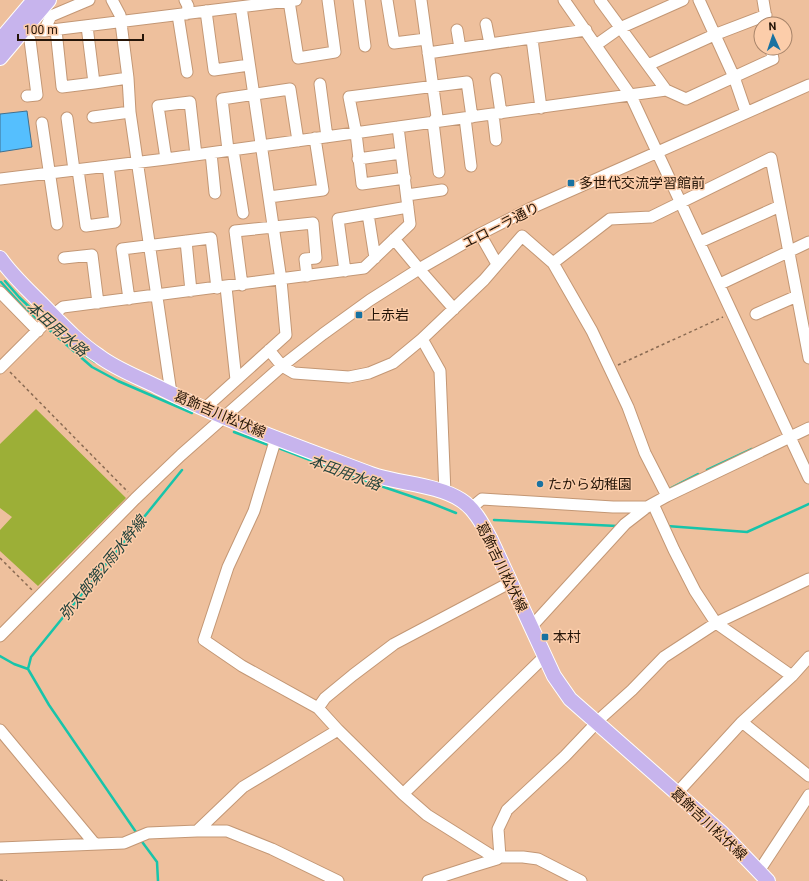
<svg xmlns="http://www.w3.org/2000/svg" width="809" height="881" viewBox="0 0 809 881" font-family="Roboto,'Noto Sans JP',sans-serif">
<rect width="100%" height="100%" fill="#eec09d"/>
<path fill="#9caf37" d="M36,409L126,498L38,586L0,551V530L12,517L0,508V444Z"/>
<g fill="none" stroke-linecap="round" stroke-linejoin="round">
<path stroke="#18c4aa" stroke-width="2.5" d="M5,281L19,297L44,321
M1,282L24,308L41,323
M48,324L82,353L95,362
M45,326L92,367L118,381L192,413
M234,432L271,446
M276,447L357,478L431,503L456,513
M707,470L752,449
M671,488L698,474
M494,520L617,526
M667,526L747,532L809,504
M0,656L14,664L28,669L49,705L138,835
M28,669L31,657L182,470
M140,839L157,862L158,881"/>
</g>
<path fill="#55bffe" stroke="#40708f" d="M27,111L32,147L0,152V114Z"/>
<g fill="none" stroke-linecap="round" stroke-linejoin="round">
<g stroke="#c39775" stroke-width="13">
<path id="minor" d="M112,0L120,15L128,78L130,112L171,393
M185,0L188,6L187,14
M359,0L365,46
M387,0L394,43L426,39
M421,0L437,117L433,122L439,172
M564,0L631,96L809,478
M600,0L666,90L686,99L773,59L771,48
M699,0L734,77L746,112
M763,0L767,24
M289,1L298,58L335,52L328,0
M206,11L214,70L249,65
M178,15L187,72
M486,24L490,44
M87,26L94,83L128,78
M24,30L44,31L296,0
M24,30L30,40L37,95L27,96
M56,30L62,87L94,83
M457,30L460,48
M44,31L51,16L89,0
M532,39L541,108
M596,45L620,28L683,0
M428,53L586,30
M648,65L714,35L766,15
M496,79L501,113
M320,84L327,137
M493,114L496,140
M93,117L130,112
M67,118L74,170
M465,118L471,166
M42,123L57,224
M228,150L222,99L290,89L298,141
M233,150L243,213
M211,153L215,193
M166,159L158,106L190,102L196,155
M358,159L401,153
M78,170L86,226L115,222L108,166
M405,178L362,184L356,133L349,97L467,82L472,117
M0,179L166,159L666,90
M407,195L442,190
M269,197L323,190L315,138
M368,214L375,258
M480,234L497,264
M394,239L419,269L454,309
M186,241L191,291
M700,242L780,206
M64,258L92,255L98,303
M553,263L610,219L651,217L771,158L809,358
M345,271L338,219L408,207
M720,284L809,242
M242,285L235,231L313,223L316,258L305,259L307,276
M226,287L236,380
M0,292L38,331
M129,299L122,249L211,238L217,288
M756,314L797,296
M422,339L440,371L445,493
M269,350L282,366L294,373L349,377L369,373L393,363L422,339L484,280L522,236L553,263L592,331L628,407L645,453L667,496
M0,368L53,315L63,307L364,268L410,224L398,127
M204,409L286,335L281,280L241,7
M276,438L254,511L228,567L204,640L242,666L318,708L338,730L403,794L427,815L497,859
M653,504L674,550L695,591L716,623L792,676
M471,508L482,499L613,507H647
M531,627L625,524L647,507L667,496L809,428
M0,636L135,499L181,455L282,366L323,334L370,300L419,269L480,234L529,209L809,85
M318,708L325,698L353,675L394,644L511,582
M742,722L809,776
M0,730L94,843
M677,793L742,722L792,676L809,657
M403,794L545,656
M197,831L243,787L338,730
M0,848L124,843L148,833L197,831H227L272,849L338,881
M500,857L498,829L507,810L565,756L603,716L632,690L664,657L716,623L809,579
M759,871L809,795
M428,881L474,866L497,859L500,857H523L538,859L581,881"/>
</g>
<g stroke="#fff" stroke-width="16">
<path id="major" d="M0,40L34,0
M0,58L49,0
M0,258C11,274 25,287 39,301C58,320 76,341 99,356C116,369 138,377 158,387C226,421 299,447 371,474C399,484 436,484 461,500C475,509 483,525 491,540L554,676L570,699L722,833L768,881"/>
</g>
<path stroke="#8a6b53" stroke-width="1.5" stroke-dasharray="3 3" stroke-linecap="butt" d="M618,365L723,317
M10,372L128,492
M0,558L32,590
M0,880L7,881"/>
<use href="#minor" stroke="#fff" stroke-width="11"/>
<use href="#major" stroke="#c7b4ed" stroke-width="14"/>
</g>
<g fill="#1972a1" stroke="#fccdaa" stroke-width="1.5">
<rect x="567" y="179" width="8" height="8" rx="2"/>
<rect x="355" y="311" width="8" height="8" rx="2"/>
<circle cx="540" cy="484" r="4"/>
<rect x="541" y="633" width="8" height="8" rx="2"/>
</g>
<g text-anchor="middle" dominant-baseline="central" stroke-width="3" stroke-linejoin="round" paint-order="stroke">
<g font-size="14" fill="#251508" stroke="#fccdaa" text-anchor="start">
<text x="579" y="183">多世代交流学習館前</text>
<text x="367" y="315">上赤岩</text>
<text x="548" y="484">たから幼稚園</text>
<text x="553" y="637">本村</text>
</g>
<g font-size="14" fill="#251508" stroke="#fccdaa">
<text transform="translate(501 225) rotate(-27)">エローラ通り</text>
<text transform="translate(220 414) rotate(23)">葛飾吉川松伏線</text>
<text transform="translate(502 567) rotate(64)">葛飾吉川松伏線</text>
<text transform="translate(709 824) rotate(43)">葛飾吉川松伏線</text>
</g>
<g font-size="15" font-style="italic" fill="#24433c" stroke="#fccdaa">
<text transform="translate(57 329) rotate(41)">本田用水路</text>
<text transform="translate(345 473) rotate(20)">本田用水路</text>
<text transform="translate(103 568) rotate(-51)">弥太郎第2雨水幹線</text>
</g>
</g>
<g transform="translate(773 36) rotate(357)"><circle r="19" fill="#fccdaa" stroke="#a68369"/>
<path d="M0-3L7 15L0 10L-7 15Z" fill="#1972a1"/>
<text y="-6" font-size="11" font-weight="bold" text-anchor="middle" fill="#251508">N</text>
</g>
<path d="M18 34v6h125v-6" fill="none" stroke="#251508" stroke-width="2"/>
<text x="24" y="34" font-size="12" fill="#251508" stroke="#fccdaa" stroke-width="3" paint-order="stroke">100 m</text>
</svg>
